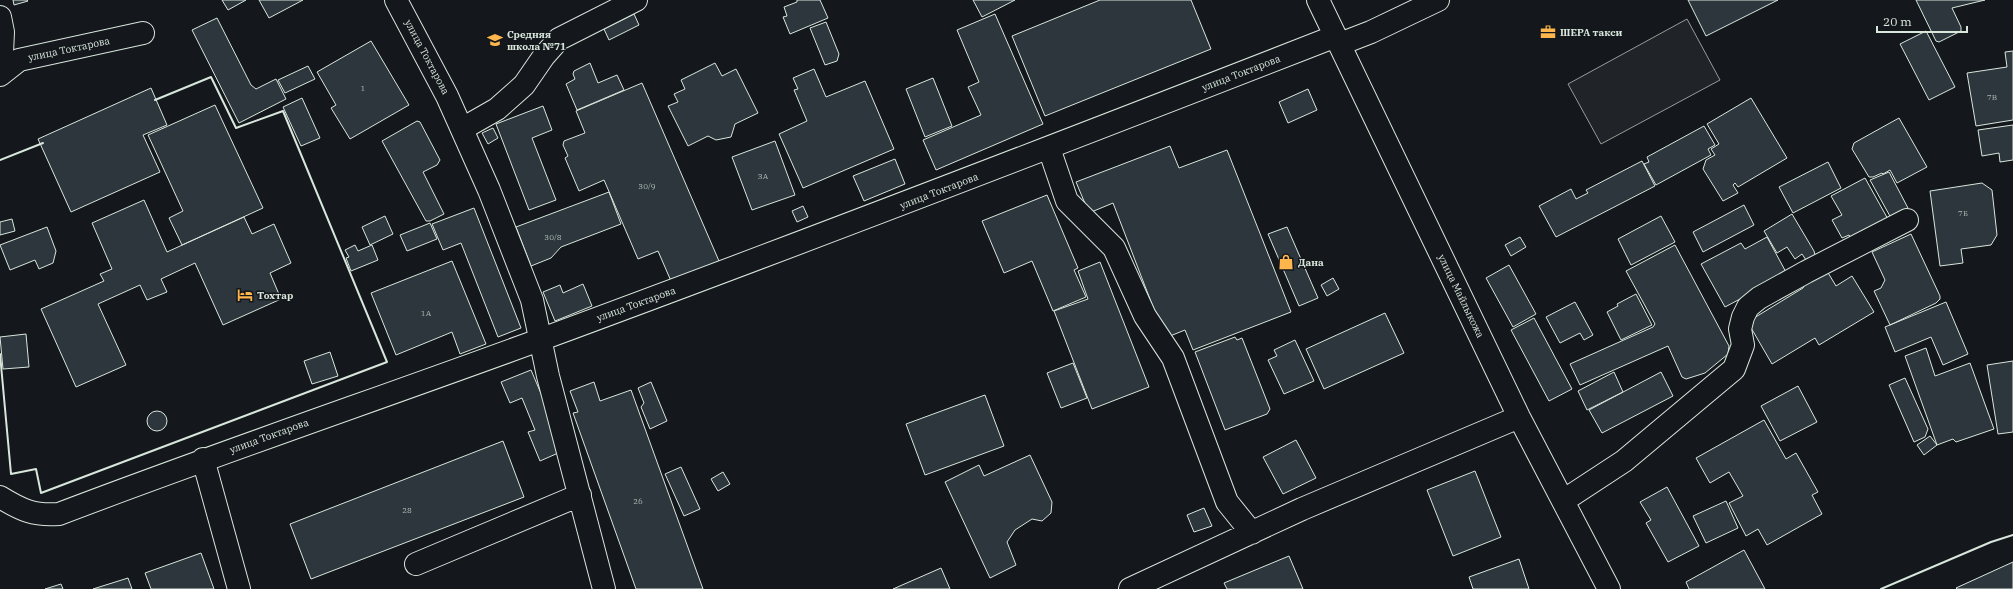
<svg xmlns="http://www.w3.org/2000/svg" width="2013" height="589" viewBox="0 0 2013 589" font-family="'IBM Plex Serif',serif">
<rect width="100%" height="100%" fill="#14181c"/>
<path fill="#202428" stroke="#939e99" d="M1687,19L1720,80L1601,144L1568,84Z"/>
<path fill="#2c363c" stroke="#d8e6dc" d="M13,0H27L28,1L14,5Z
M222,0H246L228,10Z
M259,0H303L269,18Z
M797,0H820L828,18L790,34L783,17L787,16L784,7L797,2Z
M973,0H1015L982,17Z
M1100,0H1191L1211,49L1045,116L1012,36Z
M1688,0H1778L1706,36Z
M1916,0H1985L1952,8L1961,27V31L1939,42L1936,41Z
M634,14L639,25L609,40L604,29Z
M995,14L1043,124L936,170L923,140L981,115L968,87L979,82L957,30Z
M217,18L251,85L256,89L276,79L286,99L239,123L192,30Z
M826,22L839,54L837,61L825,65L810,28Z
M1926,31L1955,87L1929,100L1900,44Z
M371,41L409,105L350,139L331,108L336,105L317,72Z
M2013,51V120L1976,126L1967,73L2007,67L2005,52Z
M590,63L598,83L617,75L624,90L577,110L566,84L575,79L573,74L574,71Z
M715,63L722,76L736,69L758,113L735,124L731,137L716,140L708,136L688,146L668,106L678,102L674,94L685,89L681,80Z
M308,66L315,79L285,93L278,80Z
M814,69L826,97L865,81L894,149L803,188L779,134L807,121L794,90L798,89L793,78Z
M933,78L952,126L925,137L906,89Z
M642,83L719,261L671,281L658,251L638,259L604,180L579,191L565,158L568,156L563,145L564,141L585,133L576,111Z
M151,88L167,125L143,135L160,172L71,212L38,139Z
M1308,89L1317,110L1288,123L1279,102Z
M302,98L320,138L301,146L283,107Z
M1751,98L1787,158L1738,187L1735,183L1733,185L1738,193L1723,201L1703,169L1706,160L1715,155L1711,149L1719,144L1707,124Z
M215,105L263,208L182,245L169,218L183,211L148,135Z
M543,106L552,130L532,138L556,200L529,210L496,124Z
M1899,118L1927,167L1897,183L1890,170L1883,174L1882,173L1873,177H1869L1852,149L1854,143Z
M417,121L420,122L440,160L437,165L423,172L444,214L430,221H426L382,141Z
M2013,125V160L2000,162L1999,153L1982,156L1978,130Z
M1704,126L1715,145L1708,149L1711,155L1656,185L1644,164L1649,162L1647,157Z
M493,128L498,138L488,144L482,133Z
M775,141L795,195L752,210L732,157Z
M1170,146L1179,168L1227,150L1291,312L1193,350L1185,330L1165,338L1113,203L1089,213L1076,182Z
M895,159L905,184L864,201L853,176Z
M1642,161L1655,186L1556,237L1539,206L1571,189L1576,199L1588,193L1586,190Z
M1828,162L1841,188L1793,213L1779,187Z
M1889,172L1908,208L1891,218L1870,180Z
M1865,178L1889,221L1852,240L1849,235L1842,238L1832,220L1842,215L1831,196Z
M1982,183L1992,190L1997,235L1991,245L1961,249L1963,263L1940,266L1930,191Z
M609,192L621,224L561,247L551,258L531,266L516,227Z
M1047,195L1078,268L1074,270L1086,297L1053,311L1032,261L1004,273L982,221Z
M144,200L167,252L244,217L252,234L274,224L291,263L270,273L281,299L223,325L195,263L161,279L167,292L147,300L140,285L98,304L126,365L76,387L41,309L104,281L100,274L112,269L92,223Z
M1744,205L1754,225L1703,252L1693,232Z
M803,206L808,217L797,222L792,211Z
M474,208L521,328L498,337L461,243L443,250L432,224Z
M1792,214L1814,251L1815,255L1806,260L1802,254L1795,259L1787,247L1777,253L1764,231Z
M385,216L393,234L370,245L362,227Z
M1661,216L1675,242L1631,265L1618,239Z
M12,219L15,231L0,235V222Z
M430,223L437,239L407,251L400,235Z
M47,227L56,251L53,263L39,269L35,260L10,270L0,245Z
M1287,227L1318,298L1299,306L1268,234Z
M1911,234L1940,296V299L1936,303L1890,325L1874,291L1881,288L1885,280L1872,252Z
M1520,237L1526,247L1511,256L1505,245Z
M1767,237L1787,274L1725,307L1701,264L1741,243L1745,249Z
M355,245L358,251L372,245L378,260L351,271L346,258L349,257L345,250Z
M1675,245L1729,346L1728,354L1705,373L1686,379L1682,377L1668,346L1580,385L1570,364L1653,327L1655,324L1626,271Z
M452,261L486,344L460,354L452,332L396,355L371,293Z
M1100,262L1149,387L1092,409L1054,311L1088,299L1078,271Z
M1509,265L1536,314L1513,327L1486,278Z
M1827,271L1836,286L1852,276L1874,312L1819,345L1815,338L1772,364L1750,326L1754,318L1803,288L1805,284Z
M1333,278L1339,289L1327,296L1321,285Z
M583,284L592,306L555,321L543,292L560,285L563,293Z
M1636,294L1652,325L1621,340L1607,312L1618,306L1617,304Z
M1575,302L1593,335L1584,340L1580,333L1560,343L1546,317Z
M1946,302L1968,354L1943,365L1931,337L1895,352L1885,327Z
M1385,313L1404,353L1324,389L1306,349Z
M1534,318L1572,389L1549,401L1511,330Z
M26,334L29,367L3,369L0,337Z
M1235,337L1237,340L1242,338L1270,409L1267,414L1225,430L1195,352Z
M1295,340L1314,381L1284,394L1268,360L1277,356L1274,350Z
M1926,348L1935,376L1970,363L1994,429L1956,442L1953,439L1937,445L1905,356Z
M330,352L338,376L312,384L304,361Z
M2013,361V432L1998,434L1987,365Z
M1073,363L1087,398L1061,408L1047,373Z
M531,370L565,450L540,461L528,432L535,430L522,398L510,403L501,382Z
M1614,372L1623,392L1587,410L1578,391Z
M1661,372L1673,396L1602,433L1589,410Z
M1905,378L1928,429L1925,437L1914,442L1889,385Z
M594,382L600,401L631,390L703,589H636L573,413L578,412L570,391Z
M651,382L667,421L650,429L641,407L644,403L638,388Z
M1798,386L1817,422L1780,441L1761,406Z
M985,395L1004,446L925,475L906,424Z
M147 421a10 10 0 1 1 20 0a10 10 0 1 1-20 0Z
M1764,420L1786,459L1796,453L1818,492L1812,495L1822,514L1767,545L1758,529L1746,536L1729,503L1743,496L1729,472L1710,483L1696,458Z
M1930,436L1937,445L1924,455L1917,445Z
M1296,440L1316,478L1283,494L1263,457Z
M503,441L524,497L311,579L290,524Z
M1030,455L1052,502L1051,513L1042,521L1032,519L1015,530L1007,542L1016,565L990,578L945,482L979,465L984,476Z
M681,467L700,509L684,516L665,474Z
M1475,471L1501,537L1453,556L1427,490Z
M723,472L730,484L718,491L711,479Z
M1667,487L1699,546L1668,562L1646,523L1651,520L1640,502Z
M1726,501L1738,528L1706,543L1693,516Z
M1204,508L1212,526L1194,532L1187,515Z
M1744,550L1765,589H1689L1686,582Z
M201,553L214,589H151L145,573Z
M1289,556L1303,589H1227L1224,583Z
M1519,559L1529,589H1473L1469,577Z
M2013,562V589H1957L1956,588Z
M941,568L950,589H893Z
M128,578L132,589H93Z
M61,584L63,589H45Z"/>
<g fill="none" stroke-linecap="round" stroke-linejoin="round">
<g stroke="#d8e6dc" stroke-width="24">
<path id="minor" d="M396,0L447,96L489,190L532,300L548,376L604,589
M1318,0L1519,417L1609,589
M0,17L3,32L1,74
M1340,44L1371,32L1438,0
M0,75L19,60L143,33
M462,129L497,109L524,85L544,56L559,39L636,0
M1049,148L1067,201L1114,248L1145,316L1173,358L1227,502L1252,533
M203,459L239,589
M0,497C21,510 34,516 59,514C219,453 381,398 542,339C808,241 1072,139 1336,36
M1563,501L1624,461L1734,369L1743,345L1740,329L1743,317L1748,307L1759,298L1806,272L1907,220
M416,564L580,495
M1130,589L1302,509L1519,417"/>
</g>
<use href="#minor" stroke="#14181c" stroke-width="22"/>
<path stroke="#d8e6dc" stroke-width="2" d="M0,160L43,143
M0,354L11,474L36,469L41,493L387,362L283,111L236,128L211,77L155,100
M1881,589L1991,542L2013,535"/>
</g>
<defs>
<g id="office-bare" transform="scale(1.2)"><path d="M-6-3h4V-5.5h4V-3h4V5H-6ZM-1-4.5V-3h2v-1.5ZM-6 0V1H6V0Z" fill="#ffb74d" stroke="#14181c" stroke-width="2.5" paint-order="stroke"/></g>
<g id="school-bare" transform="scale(1.2)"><path d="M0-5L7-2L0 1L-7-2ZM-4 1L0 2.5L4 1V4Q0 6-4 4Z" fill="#ffb74d" stroke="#14181c" stroke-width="2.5" paint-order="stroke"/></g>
<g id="shop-bare" transform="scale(1.2)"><path d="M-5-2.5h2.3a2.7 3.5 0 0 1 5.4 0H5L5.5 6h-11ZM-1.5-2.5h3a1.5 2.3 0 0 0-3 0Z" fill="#ffb74d" stroke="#14181c" stroke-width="2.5" paint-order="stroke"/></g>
<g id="hotel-bare" transform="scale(1.2)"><path d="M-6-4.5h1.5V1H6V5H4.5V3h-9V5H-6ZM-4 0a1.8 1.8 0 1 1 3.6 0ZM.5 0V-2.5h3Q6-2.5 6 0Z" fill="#ffb74d" stroke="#14181c" stroke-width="2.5" paint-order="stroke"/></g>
</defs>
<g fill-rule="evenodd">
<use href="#office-bare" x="1548" y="32"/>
<use href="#school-bare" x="495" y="40"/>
<use href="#shop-bare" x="1286" y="262"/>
<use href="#hotel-bare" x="245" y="295"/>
</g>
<g text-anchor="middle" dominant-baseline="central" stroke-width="3" stroke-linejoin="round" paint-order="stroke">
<g font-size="8" fill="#adbab4">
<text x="363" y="88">1</text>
<text x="1992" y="97">7В</text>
<text x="763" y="176">3А</text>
<text x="647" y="186">30/9</text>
<text x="1963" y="213">7Б</text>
<text x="553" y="237">30/8</text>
<text x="426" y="313">1А</text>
<text x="638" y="501">26</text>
<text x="407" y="510">28</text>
</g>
<g font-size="10" font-weight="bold" fill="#d8e6dc" stroke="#14181c" text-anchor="start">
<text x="1560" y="32">ШЕРА такси</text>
<text x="507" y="34">Средняя<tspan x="507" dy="12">школа №71</tspan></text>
<text x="1298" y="262">Дана</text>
<text x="257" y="295">Тохтар</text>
</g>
<g font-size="10" fill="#d8e6dc" stroke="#14181c">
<text transform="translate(69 49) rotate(-12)">улица Токтарова</text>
<text transform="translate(427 57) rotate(62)">улица Токтарова</text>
<text transform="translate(1241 73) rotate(-21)">улица Токтарова</text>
<text transform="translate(939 191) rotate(-21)">улица Токтарова</text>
<text transform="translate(1461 296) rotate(64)">улица Майлыкожа</text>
<text transform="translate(636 304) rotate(-20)">улица Токтарова</text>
<text transform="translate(269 436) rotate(-20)">улица Токтарова</text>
</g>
</g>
<path d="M1877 26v6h90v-6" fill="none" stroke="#d8e6dc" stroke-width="2"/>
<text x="1883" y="26" font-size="12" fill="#d8e6dc" stroke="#14181c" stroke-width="3" paint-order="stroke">20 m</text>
</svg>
